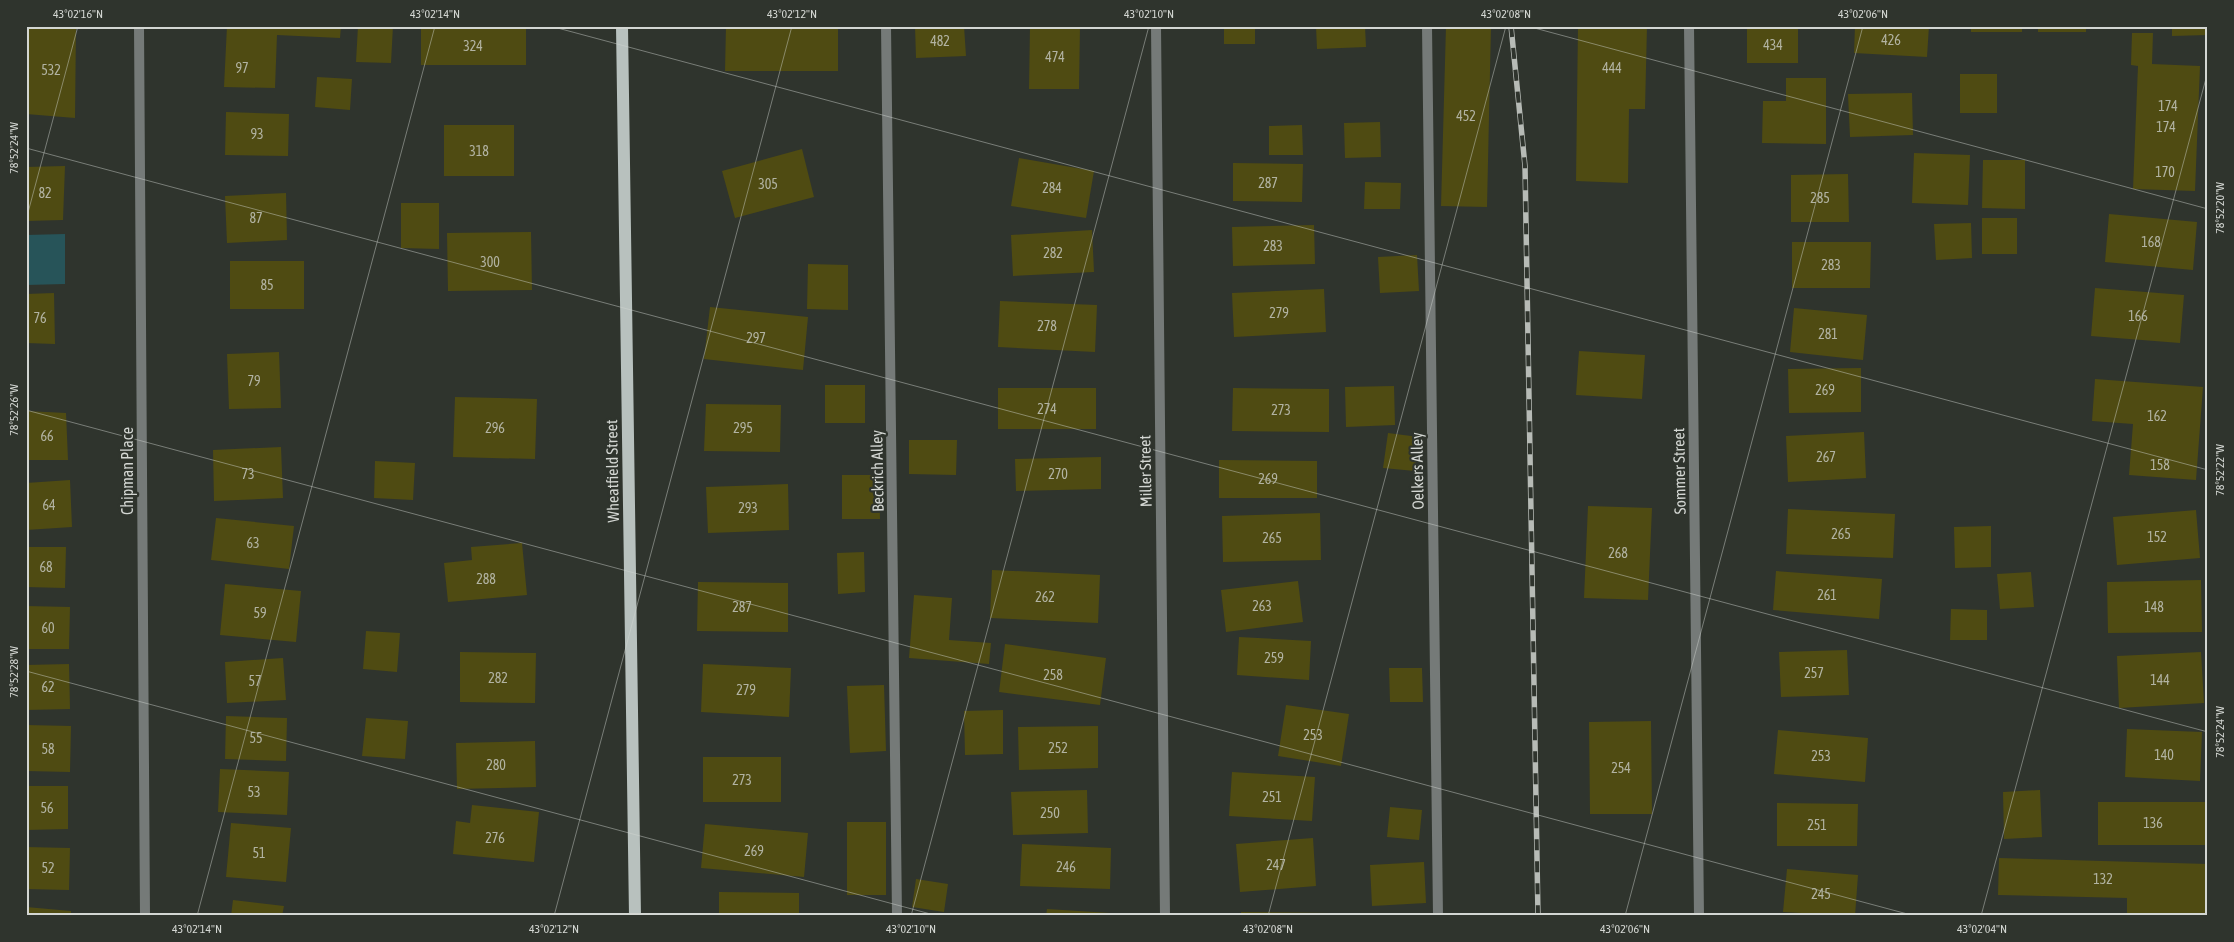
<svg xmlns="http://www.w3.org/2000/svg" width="2234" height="942" viewBox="0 0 2234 942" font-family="'Asap Condensed',sans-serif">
<rect width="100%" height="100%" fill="#2f342d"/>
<path fill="#275459" d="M65,234V284L26,285V235Z"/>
<path fill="#4f4b12" d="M76,26L75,118L26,114V27Z
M227,26H341L340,38L277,35L275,88L224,87Z
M358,26H393L391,63L356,62Z
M421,26H526V65H421Z
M726,26H838V71H725Z
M915,26H964L966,56L916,58Z
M1030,26H1080L1079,89H1029Z
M1224,26H1255V44H1224Z
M1316,26H1365L1366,47L1317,49Z
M1446,26H1491L1487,207L1441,206Z
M1578,26H1647L1645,109H1629L1628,183L1576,181Z
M1747,26H1798V63H1747Z
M1855,26H1929L1927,57L1854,53Z
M1971,26H2022V32H1971Z
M2038,26H2086V32H2038Z
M2172,26H2208V35L2172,36Z
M2132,33H2153L2152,64L2200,66L2195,191L2133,189L2138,66L2131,65Z
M1960,74H1997V113H1960Z
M317,77L352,79L350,110L315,107Z
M1786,78H1826V144L1762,143L1763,101H1786Z
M1912,93L1913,135L1850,137L1848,94Z
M226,112L289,114L288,156L225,155Z
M1380,122L1381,157L1345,158L1344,123Z
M444,125H514V176H444Z
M1302,125L1303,155H1269V126Z
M802,149L814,197L735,218L722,171Z
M1914,153L1970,155L1968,205L1912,203Z
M1019,158L1094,171L1086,218L1011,206Z
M1983,160H2025V209L1982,208Z
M1233,163L1303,164L1302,202L1233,201Z
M65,166L63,220L26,221V167Z
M1848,174L1849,222H1791V175Z
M1365,182L1401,183L1400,209H1364Z
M286,193L287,240L227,243L225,196Z
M401,203H439V249L401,248Z
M2109,214L2197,222L2193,270L2105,262Z
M1982,218H2017V254H1982Z
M1971,223L1972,258L1936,260L1934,224Z
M1314,225L1315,264L1233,266L1232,227Z
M1092,230L1094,272L1013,276L1011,235Z
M531,232L532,290L448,291L447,233Z
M1792,242H1871L1870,288H1792Z
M1417,255L1419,291L1380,293L1378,257Z
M230,261H304V309H230Z
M808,264L848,265V310L807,309Z
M2095,288L2184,295L2180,343L2091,336Z
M1324,289L1326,332L1234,337L1232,293Z
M54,293L55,344L26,343V294Z
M1000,301L1097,305L1095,352L998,347Z
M710,307L808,317L803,370L704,359Z
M1794,308L1867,315L1863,360L1790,352Z
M1579,351L1645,355L1642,399L1576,395Z
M279,352L281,408L229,409L227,354Z
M1861,368V412L1789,413L1788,369Z
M2095,379L2203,387L2196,480L2129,475L2133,424L2092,421Z
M825,385H865V423H825Z
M1394,386L1395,425L1346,427L1345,387Z
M998,388H1096V429H998Z
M1233,388L1329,389V432L1232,431Z
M455,397L537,399L535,459L453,457Z
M706,404L781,405L780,452L704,451Z
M26,411L66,413L68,460H26Z
M1864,432L1866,478L1788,482L1786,436Z
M1388,433L1419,437L1415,471L1383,468Z
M909,440H957L956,475L909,474Z
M281,447L283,498L214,501L213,450Z
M1101,457V489L1016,491L1015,459Z
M1219,460L1317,461V498H1219Z
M375,461L415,463L413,500L374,498Z
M842,475H879L880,519H842Z
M70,480L72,527L26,530V483Z
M788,484L789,530L708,533L706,487Z
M1588,506L1652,508L1648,600L1584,598Z
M1788,509L1895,514L1893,558L1786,554Z
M2196,510L2200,558L2117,565L2113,517Z
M1320,513L1321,560L1223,562L1222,516Z
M216,518L294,526L289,569L211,560Z
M1991,526V567L1955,568L1954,527Z
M522,543L527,595L448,602L444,563L472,560L471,547Z
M26,547H66L65,588L26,587Z
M864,552L865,592L838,594L837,553Z
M992,570L1100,575L1098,623L990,618Z
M1776,571L1882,579L1879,619L1773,610Z
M2031,572L2034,607L2000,609L1997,574Z
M2201,580L2202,632L2108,633L2107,582Z
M1298,581L1303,622L1226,632L1221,590Z
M698,582L788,583V632L697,631Z
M225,584L301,591L296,642L220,635Z
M914,595L952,598L949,640L991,643L989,664L909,658Z
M26,606L70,607L69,649H26Z
M1951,609L1987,610V640H1950Z
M366,631L400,633L397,672L363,669Z
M1239,637L1311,641L1309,680L1237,675Z
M1005,644L1106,658L1100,705L999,692Z
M1847,650L1849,695L1781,697L1779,652Z
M460,652L536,653L535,703L460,702Z
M2201,652L2204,703L2119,708L2117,656Z
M283,658L286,700L227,703L225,662Z
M69,664L70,709L26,710V665Z
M703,664L791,668L789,717L701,712Z
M1389,668H1422L1423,702H1390Z
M884,685L886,751L850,753L847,686Z
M1286,705L1349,714L1341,766L1278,756Z
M1003,710V754L965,755L964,711Z
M226,716L287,718L286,761L225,759Z
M366,718L408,721L405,759L362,756Z
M1651,721L1652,814H1590L1589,722Z
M26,725L71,726L70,772L26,771Z
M1098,726V768L1019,770L1018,727Z
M2127,729L2202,732L2200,781L2125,777Z
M1778,730L1868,738L1865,782L1774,774Z
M535,741L536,787L457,789L456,743Z
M703,757H781V802H703Z
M220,769L289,772L287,815L218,812Z
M1232,772L1315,777L1312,821L1229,816Z
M26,786H68V829L26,830Z
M1087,790L1088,833L1013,835L1011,792Z
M2040,790L2042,837L2004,839L2003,792Z
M2098,802H2208V845H2098Z
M1777,803L1858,804L1857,846H1777Z
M472,805L539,812L534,862L453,854L456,821L470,823Z
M1390,807L1422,810L1419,840L1387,837Z
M847,822H886V895H847Z
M231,823L291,828L286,882L226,877Z
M705,824L808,833L804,877L701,868Z
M1313,838L1316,886L1240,892L1236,844Z
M1022,844L1111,848L1110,889L1020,886Z
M26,847L70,848L69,890L26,889Z
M1999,858L2208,864V916L2127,914V898L1998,895Z
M1424,862L1426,903L1372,906L1370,865Z
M1787,869L1858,875L1855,916L1783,912Z
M916,879L948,884L944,912L912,907Z
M719,892L799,893V916H719Z
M233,900L284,906L282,916H231Z
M26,907L71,911V916H26Z
M1047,909L1110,913V916H1046Z
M1241,912L1330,913V916H1241Z"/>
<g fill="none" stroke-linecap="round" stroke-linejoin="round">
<path stroke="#757a78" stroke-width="10" d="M886,26L897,916
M1427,26L1438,916"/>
<path stroke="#757a78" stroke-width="10" d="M139,26L145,916
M1156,26L1165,916
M1689,26L1699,916"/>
<path stroke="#b8c1be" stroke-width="12" d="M622,26L635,916"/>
<g stroke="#b7bbb6" stroke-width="5.5">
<path id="rail" d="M1511,26L1525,166L1538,916"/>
</g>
<use href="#rail" stroke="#2f342d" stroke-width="4" stroke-dasharray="11" stroke-linecap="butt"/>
</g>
<path fill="none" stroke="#d3d6d2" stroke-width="1" stroke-opacity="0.45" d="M550,26L2208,470M1527,26L2208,209M26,148L2208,732M26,220L78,26M26,410L1915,916M26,671L938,916M197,916L435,26M554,916L792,26M911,916L1149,26M1268,916L1506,26M1625,916L1863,26M1981,916L2208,71"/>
<g text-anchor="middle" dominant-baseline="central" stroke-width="4.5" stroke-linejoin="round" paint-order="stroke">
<g font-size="14" fill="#b2b3a2">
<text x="1891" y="40">426</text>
<text x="940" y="41">482</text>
<text x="1773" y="45">434</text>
<text x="473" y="46">324</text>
<text x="1055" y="57">474</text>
<text x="242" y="68">97</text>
<text x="1612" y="68">444</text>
<text x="51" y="70">532</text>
<text x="2168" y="106">174</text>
<text x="1466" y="116">452</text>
<text x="2166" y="127">174</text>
<text x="257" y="134">93</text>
<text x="479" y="151">318</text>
<text x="2165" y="172">170</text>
<text x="1268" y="183">287</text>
<text x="768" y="184">305</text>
<text x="1052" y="188">284</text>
<text x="45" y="193">82</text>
<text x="1820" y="198">285</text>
<text x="256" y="218">87</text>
<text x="2151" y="242">168</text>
<text x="1273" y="246">283</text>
<text x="1053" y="253">282</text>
<text x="490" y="262">300</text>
<text x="1831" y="265">283</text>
<text x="267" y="285">85</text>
<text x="1279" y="313">279</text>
<text x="2138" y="316">166</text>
<text x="40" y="318">76</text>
<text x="1047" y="326">278</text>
<text x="1828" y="334">281</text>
<text x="756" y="338">297</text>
<text x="254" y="381">79</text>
<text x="1825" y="390">269</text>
<text x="1047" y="409">274</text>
<text x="1281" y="410">273</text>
<text x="2157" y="416">162</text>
<text x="495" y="428">296</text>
<text x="743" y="428">295</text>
<text x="47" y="436">66</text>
<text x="1826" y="457">267</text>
<text x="2160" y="465">158</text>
<text x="248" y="474">73</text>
<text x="1058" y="474">270</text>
<text x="1268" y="479">269</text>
<text x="49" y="505">64</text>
<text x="748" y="508">293</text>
<text x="1841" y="534">265</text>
<text x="2157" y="537">152</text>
<text x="1272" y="538">265</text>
<text x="253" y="543">63</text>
<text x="1618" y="553">268</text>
<text x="46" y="567">68</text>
<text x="486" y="579">288</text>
<text x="1827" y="595">261</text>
<text x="1045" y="597">262</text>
<text x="1262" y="606">263</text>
<text x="742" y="607">287</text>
<text x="2154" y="607">148</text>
<text x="260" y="613">59</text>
<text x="48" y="628">60</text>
<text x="1274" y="658">259</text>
<text x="1814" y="673">257</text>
<text x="1053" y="675">258</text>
<text x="498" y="678">282</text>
<text x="2160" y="680">144</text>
<text x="255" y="681">57</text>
<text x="48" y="687">62</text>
<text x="746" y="690">279</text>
<text x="1313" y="735">253</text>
<text x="256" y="738">55</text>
<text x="1058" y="748">252</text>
<text x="48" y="749">58</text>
<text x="2164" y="755">140</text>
<text x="1821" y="756">253</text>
<text x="496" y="765">280</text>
<text x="1621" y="768">254</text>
<text x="742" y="780">273</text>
<text x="254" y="792">53</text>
<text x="1272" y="797">251</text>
<text x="47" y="808">56</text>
<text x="1050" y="813">250</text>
<text x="2153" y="823">136</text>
<text x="1817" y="825">251</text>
<text x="495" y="838">276</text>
<text x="754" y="851">269</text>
<text x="259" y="853">51</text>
<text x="1276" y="865">247</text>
<text x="1066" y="867">246</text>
<text x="48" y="868">52</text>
<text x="2103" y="879">132</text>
<text x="1821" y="894">245</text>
</g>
<g font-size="16" fill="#d3d6d2" stroke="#2f342d">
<text transform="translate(127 471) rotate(-90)">Chipman Place</text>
<text transform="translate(612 471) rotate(-91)">Wheatfield Street</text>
<text transform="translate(877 471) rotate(-91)">Beckrich Alley</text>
<text transform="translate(1145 471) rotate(-91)">Miller Street</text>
<text transform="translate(1417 471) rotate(-91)">Oelkers Alley</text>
<text transform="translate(1679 471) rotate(-91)">Sommer Street</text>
</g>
</g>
<rect width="2234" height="942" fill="none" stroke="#2f342d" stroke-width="55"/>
<rect x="28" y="28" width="2178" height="886" fill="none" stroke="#d3d6d2" stroke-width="2"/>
<g font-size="12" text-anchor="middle" fill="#d3d6d2">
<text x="78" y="18">43°02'16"N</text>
<text x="435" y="18">43°02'14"N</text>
<text x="792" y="18">43°02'12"N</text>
<text x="1149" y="18">43°02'10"N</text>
<text x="1506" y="18">43°02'08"N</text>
<text x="1863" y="18">43°02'06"N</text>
<text transform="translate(14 148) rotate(-90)" y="4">78°52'24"W</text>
<text transform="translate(2220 208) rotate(-90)" y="4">78°52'20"W</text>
<text transform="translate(14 410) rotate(-90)" y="4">78°52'26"W</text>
<text transform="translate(2220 470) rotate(-90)" y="4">78°52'22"W</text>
<text transform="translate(14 672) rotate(-90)" y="4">78°52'28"W</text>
<text transform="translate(2220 732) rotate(-90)" y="4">78°52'24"W</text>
<text x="197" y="933">43°02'14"N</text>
<text x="554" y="933">43°02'12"N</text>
<text x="911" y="933">43°02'10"N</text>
<text x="1268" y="933">43°02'08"N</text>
<text x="1625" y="933">43°02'06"N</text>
<text x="1982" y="933">43°02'04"N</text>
</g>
</svg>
